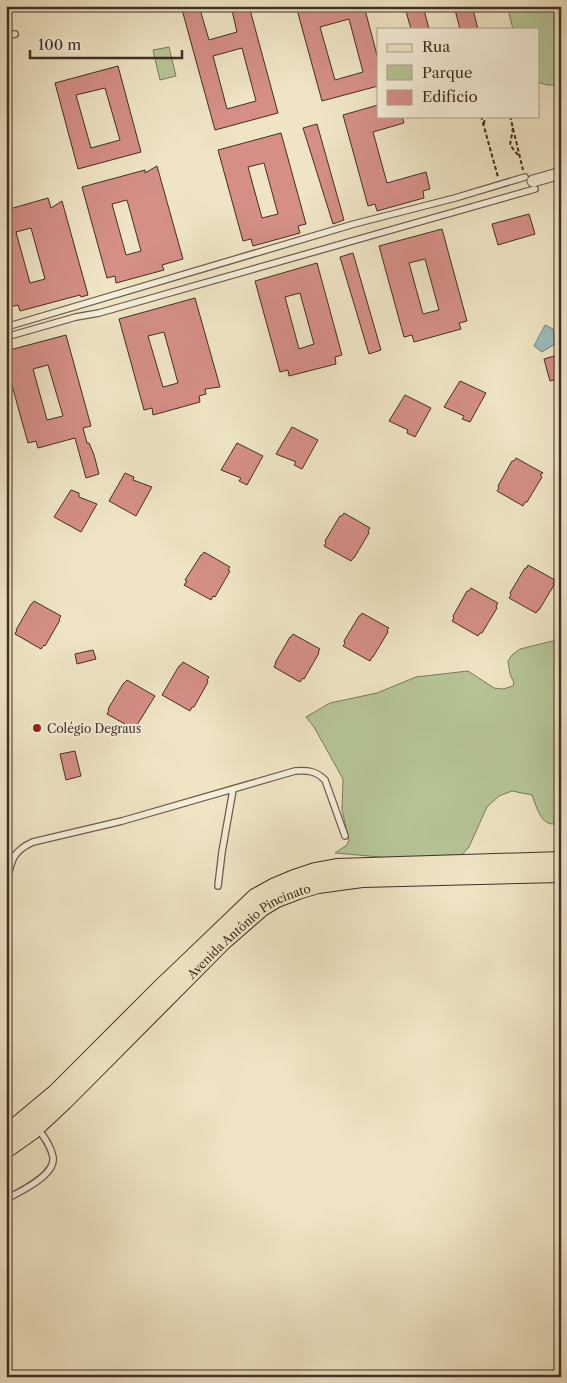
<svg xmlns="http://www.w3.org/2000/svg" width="567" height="1383" viewBox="0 0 567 1383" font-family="'Libre Caslon Text',serif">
<rect width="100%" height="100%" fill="#efe5c4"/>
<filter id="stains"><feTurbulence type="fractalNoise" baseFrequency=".004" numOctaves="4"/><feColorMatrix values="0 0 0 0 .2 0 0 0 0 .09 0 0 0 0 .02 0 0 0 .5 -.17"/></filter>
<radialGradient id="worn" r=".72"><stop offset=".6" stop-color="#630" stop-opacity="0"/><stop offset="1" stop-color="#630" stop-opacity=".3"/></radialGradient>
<path fill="#b6c596" stroke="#7b7a5e" d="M507,6H561V85H547L540,83L538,79V29H513Z
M169,47L176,76L160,80L153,50Z
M561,639V822C542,831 537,808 532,795L512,791L499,796L487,807L469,847L455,863H411L380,857L335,853L347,845L349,840L342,810L343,779L314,727L306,717L330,703L377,693L416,677L468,671L494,688L503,689L513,686L514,683L510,674L508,661L512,655L520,649Z"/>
<path fill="#9dbdbd" stroke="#788481" d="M545,325L553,329L555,344L542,352L534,346Z"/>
<path fill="#d58f87" stroke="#402e26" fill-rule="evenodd" d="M181,6H199L209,40L237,32L231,6H249L278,113L215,130ZM242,48L256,101L227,109L213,56Z
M296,6H364L378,59V86L322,101ZM349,19L363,72L335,80L320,27Z
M413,6H423L429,29H411L405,8Z
M454,6H472L478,29H460Z
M118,66L141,152L78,169L55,83ZM105,88L120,140L91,148L76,95Z
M378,105V116H402L404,123L373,132L387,183L426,172L430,189L423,191L424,198L377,211L375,204L368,206L343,115Z
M317,124L344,220L333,224L303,128Z
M281,133L306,224L298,226L300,233L253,246L251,239L243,241L218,150ZM264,163L278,214L262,218L248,167Z
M157,166L183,259L162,265L164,270L116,283L115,276L107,278L82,187L145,170V173ZM127,200L141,251L126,255L112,204Z
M48,198L51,208L62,201L88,295L81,297L80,295L20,311L18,305L10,307L6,291V210ZM31,228L45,279L30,283L16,232Z
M529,214L535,234L498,245L492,224Z
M442,229L467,321L459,323L461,329L414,342L412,335L404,337L379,246ZM425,259L439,310L423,314L409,263Z
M353,253L381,350L369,354L340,257Z
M317,263L342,355L335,357L336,364L289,376L288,370L280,372L255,281ZM300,293L314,344L299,349L285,297Z
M195,298L220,387L205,389L206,394L199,396L200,402L153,415L152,408L144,410L119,319ZM164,332L178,383L163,387L148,336Z
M66,335L91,426L83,428L87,443H89L94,455L99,474L86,478L75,438L38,448L36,441L28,443L6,364V351ZM48,365L63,416L47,420L33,369Z
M561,354V378L550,381L544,359Z
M460,381L486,393L470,422L462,419L464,416L444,407Z
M405,395L431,408L415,437L407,433L408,430L389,421Z
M292,427L318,440L302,469L294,465L296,462L276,454Z
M237,443L263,456L247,485L239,481L241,478L221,470Z
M516,458L543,473L540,475L542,477L527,502H525L523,506L497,491L499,488L498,486L512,461H514Z
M125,473L134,477L133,480L152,487L136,516L109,501Z
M71,490L79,493V497L97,504L81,532L54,517Z
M344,513L370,528L368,531L369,533L354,558H353L351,561L324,546L326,543L325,541L340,516H342Z
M204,552L230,567L228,570L230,571L215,597L213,596L211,600L184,585L187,581L185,580L201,555H202Z
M528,565L555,580L553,583L554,585L539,610H538L536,613L509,598L511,595L510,593L525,568H527Z
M471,588L498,603L496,606L497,608L482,633H480L478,636L452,621L454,618L453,616L467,591H469Z
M34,601L61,616L59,619L60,620L45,646L44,645L41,649L15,634L17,630H16L31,604H32Z
M362,613L389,628L387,630L388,632L373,657H372L370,661L343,646L345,643L344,641L359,616L361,615Z
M293,634L320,649L318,652L319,653L304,679L303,678L300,682L274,667L276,663H275L290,637H291Z
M93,650L96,659L77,664L75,654Z
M183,662L209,677L207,680L208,682L194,707H192L190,711L162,695L179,666L181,665Z
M127,680L155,696L137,725H136L134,729L107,714L109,710L108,709L123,684Z
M75,751L81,776L66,780L60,754Z"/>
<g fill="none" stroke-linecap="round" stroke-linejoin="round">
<g stroke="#6c5c4e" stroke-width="8">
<path id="service" d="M6,36L15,34
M6,327L354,224L455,198L525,177
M6,337L76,317L99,313L535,189
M6,886C11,864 10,852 33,842L122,821L295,771C308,770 316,771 325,780L345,836
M218,886L222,852L233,790
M6,1199C20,1192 56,1175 53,1157C51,1146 44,1137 38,1129"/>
</g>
<g stroke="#6c5c4e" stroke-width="13">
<path id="minor" d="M533,181L561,173"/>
</g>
<g stroke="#402e26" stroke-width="18">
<g id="primary">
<path d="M6,1134L55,1093L159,989L255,897L275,886L294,878L315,871L337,867L561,860"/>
<path id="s1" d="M6,1150L33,1131L65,1101L223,942L262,908L277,899L298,891L318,885L362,879L561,874"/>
</g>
</g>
<path stroke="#402e26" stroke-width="2" stroke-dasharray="4 2.5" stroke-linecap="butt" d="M481,116L498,177
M510,116L523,170
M484,124L485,116
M513,128L510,145L518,155"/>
<use href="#service" stroke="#f5eed9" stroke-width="5.5"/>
<use href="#minor" stroke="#f5eed9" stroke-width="11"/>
<use href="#primary" stroke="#efe5c4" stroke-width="16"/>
</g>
<circle fill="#8f2418" stroke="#f5eed9" stroke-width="2" cx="37" cy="728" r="5"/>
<g text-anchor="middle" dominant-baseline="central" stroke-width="4.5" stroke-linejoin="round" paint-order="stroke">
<g font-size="12" fill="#402e26" stroke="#f5eed9" text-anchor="start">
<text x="47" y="728">Colégio Degraus</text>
</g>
<g font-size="12" fill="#402e26" stroke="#f5eed9">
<text stroke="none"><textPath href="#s1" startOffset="329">Avenida Antônio Pincinato</textPath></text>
</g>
</g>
<rect width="567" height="1383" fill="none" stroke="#efe5c4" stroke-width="25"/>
<rect x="8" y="8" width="552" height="1368" fill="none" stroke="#402e26" stroke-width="2.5"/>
<rect x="12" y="12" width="542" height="1358" fill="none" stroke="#402e26"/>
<rect x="377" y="28" width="162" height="90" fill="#f5eed9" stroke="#ada191"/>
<rect x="387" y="44" width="25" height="8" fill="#efe5c4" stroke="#ada191"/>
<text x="422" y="52" font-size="15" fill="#402e26">Rua</text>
<rect x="387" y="65" width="25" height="15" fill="#b6c596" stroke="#ada191"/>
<text x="422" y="78" font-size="15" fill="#402e26">Parque</text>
<rect x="387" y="90" width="25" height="15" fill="#d58f87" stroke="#ada191"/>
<text x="422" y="102" font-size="15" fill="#402e26">Edifício</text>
<path d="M30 50v8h152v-8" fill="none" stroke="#402e26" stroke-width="2.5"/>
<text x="38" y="50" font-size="15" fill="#402e26" stroke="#f5eed9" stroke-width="4" paint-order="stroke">100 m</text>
<rect width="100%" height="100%" filter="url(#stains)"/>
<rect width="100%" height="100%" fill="url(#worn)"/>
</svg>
